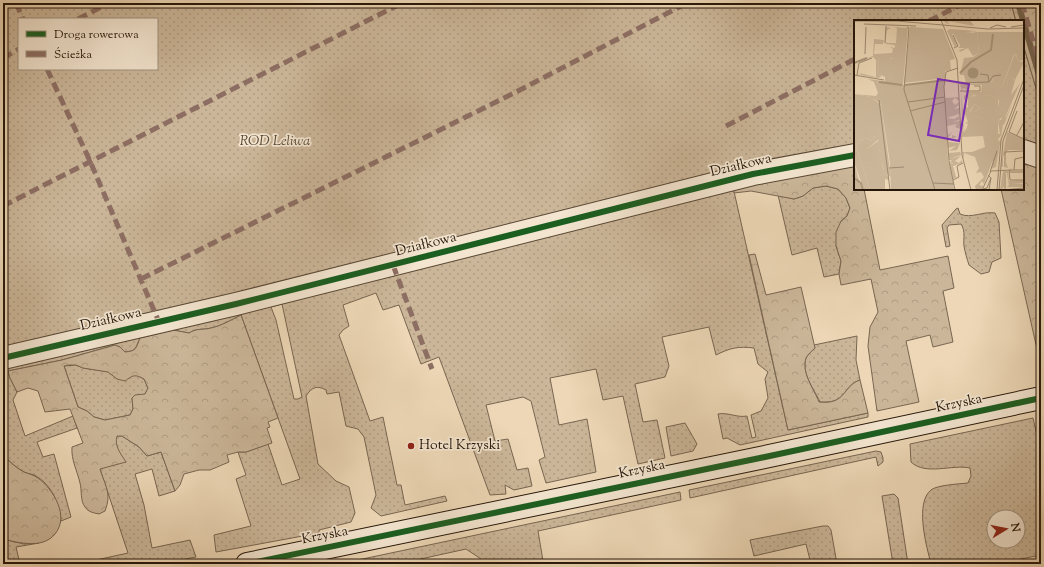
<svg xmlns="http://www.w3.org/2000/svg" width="1044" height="567" viewBox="0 0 1044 567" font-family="'Sorts Mill Goudy',serif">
<defs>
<pattern id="grass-dots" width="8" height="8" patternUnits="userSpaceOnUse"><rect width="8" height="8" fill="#cbb699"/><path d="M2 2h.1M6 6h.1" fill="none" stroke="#ae9c82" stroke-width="1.8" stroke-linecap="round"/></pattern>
<pattern id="forest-crowns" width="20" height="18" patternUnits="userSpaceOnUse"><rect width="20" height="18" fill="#cbb699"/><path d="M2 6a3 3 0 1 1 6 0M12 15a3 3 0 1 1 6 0" fill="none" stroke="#ae9c82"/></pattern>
</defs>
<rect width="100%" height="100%" fill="#edd7b6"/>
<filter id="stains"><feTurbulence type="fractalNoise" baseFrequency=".005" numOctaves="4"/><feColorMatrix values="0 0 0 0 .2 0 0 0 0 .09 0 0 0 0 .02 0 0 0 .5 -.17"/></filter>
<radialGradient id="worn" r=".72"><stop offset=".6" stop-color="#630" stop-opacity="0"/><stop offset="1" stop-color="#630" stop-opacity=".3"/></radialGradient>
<path fill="url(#grass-dots)" stroke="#786651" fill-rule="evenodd" d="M3,3H1011L1016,21H855V148L3,353ZM19,19H157V69H19Z
M1023,44L1041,105V147L1023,142Z
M855,160V166L733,187L788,430L868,413V417L740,445L727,438L723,439L718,414C728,412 737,418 747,416L752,438L756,437L751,415L761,411L768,398L765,379L768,372L758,364L754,348C738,346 730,348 716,355L709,327L662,337L669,366L665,377L635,384L643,422L657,420L665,458L638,464L623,396L603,400L596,369L550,378L559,425L587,419L596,472L546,483L539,460L545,457L531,401L523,397L486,405L495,441L508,439L517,470L528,468L532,486L514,490L505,485L506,494L490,495L439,357L421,364L399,305L383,310L376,293L343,305L349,326L343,330L339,335L370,421L383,417L397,485H401L405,505L445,496L447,501L381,516L371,508L376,495L364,437L358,429L346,426L339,392L327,394L326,390C317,385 312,387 306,396L318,464L336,481L349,487L355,513L351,522L319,530V533L216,552L214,535L251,526L236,479L246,475L238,452H246L268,444L282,485L300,479L241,315C231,320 221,326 211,328C203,330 197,328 189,333L173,330L140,338C135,348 137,351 125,352L120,347L115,345L62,360L8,371L10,378L17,392L13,400L25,436L73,416L77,428L37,442L43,457L54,454L71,517L61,521C59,504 52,485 36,476C33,474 28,474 24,472C16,468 9,461 3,455V365L77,346L229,312L372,277L394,276L434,262L734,184ZM282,304L302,397L298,399H294L276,320L271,307Z
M826,186L838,189L846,198L850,208L847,216L841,221L836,246L841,261L839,274L824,277L817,248L792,255L778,195L794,199L803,196L813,188Z
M958,208L960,214C971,219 983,211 995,213L999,222L1001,258L992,262L989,272L981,274L969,265C967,259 965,252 964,246C963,238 966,232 961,224L949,225L947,228L950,246L946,247L942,225L956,209Z
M857,336L856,360L860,380C842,386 848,404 820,402C814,389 801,373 806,358C808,354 812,351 815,348L814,345Z
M76,365L83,368L109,372L117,379L133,375H137L144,379L148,388L145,394L132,398L133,409L130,415L105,420L94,417L87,411L78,407L64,366Z
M1033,418L1041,453V564H1037L1036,556L996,564H933L930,560C926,544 915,503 931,490C937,485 959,484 968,483L971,476L970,468C952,464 926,476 911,462L910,444ZM994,517H1018V541H994Z
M685,423L697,444L693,451L671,456L666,427Z
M116,436H122L139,447L147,456L161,452L175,491L159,496L152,469L135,474L144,505L152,548L190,540L196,557L161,564H78L128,553L100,469L119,452L115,442Z
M876,451L881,452L883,458V462L878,466L876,457L690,498L689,490Z
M680,492L681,500L538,531L543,561L553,564H483L481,559L466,549L398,564H354L353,561Z
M894,494L898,498L908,564H893L882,496Z
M823,526H828L831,530L837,564H811L806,544L754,556L750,540Z
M3,539L24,544L39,543L16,547L20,564H3Z"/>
<path fill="url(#forest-crowns)" stroke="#786651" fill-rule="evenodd" d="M1011,3H1041V105L1023,44V21H1016Z
M1031,163L1041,167V367L1001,189H1023V165Z
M855,166V189H864L880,270L948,256L954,288L943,291L953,342L933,347L930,335L906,341L919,402L877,411L868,346L870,327L878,312L871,279L841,285L839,274L841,261L836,246V232L841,221L847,216L850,208L846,198L838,189L826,186L813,188L803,196L794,199L751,191L734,193L733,187Z
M755,254L766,295L801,287L815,348C812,351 808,354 806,358C801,373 814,389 819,402C847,405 842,386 860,380L868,413L788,430L749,255Z
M241,315L278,418L268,422L270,427L267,428L272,443L246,452H238L227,455L229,462L210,470H199L184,474L180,485L175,491L161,452L147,456L139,447L122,436H117C114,446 121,454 126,462L100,469C105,486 112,493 105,511L99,514C94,513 88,512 85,507C80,501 82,490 80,483C77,470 71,460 72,447L83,443L70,409L45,412L38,391L28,388L17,392L10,378L8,371L62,360L115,345L120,347L125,352C137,351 136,348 140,338L173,330L189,333C197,328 203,330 211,328C221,326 231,320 241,315ZM69,365H76L83,368L108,372L117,379L125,381C133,375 135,374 144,379L148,388L145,394L135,395L132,398L133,409L130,415L105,420L94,417L87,411L78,407L64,366Z
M3,455C9,461 16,468 24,472C29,474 34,475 38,478C53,489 70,516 55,534C43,549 19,543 3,539Z"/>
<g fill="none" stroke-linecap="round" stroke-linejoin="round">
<path stroke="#75634d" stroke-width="6" d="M1018,3L1041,82"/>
<g stroke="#584734" stroke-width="24">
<path id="street" d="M1023,151L1041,157
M3,358L236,304L753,174L855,155"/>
</g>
<g stroke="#261709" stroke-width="24">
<path id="secondary" d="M247,564L760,458L1041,398"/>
</g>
<use href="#street" stroke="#f3e5d0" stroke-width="22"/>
<use href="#secondary" stroke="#f3e5d0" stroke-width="22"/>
<path stroke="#8d6e63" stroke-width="5" stroke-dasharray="10 5" stroke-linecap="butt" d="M16,3L23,19
M1022,3L1041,68
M78,19L109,3
M929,21L964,3
M3,58L19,49
M47,69L90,161L159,322
M726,126L855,59
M3,206L402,3
M393,265L432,369
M141,279L514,93L687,3"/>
<g stroke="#f3e5d0" stroke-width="8">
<path id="cycleway" d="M3,358L236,304L753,174L855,155
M247,564L760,458L1041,398"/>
</g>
<use href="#cycleway" stroke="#1b5e20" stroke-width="6"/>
</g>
<circle fill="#8f2418" stroke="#f3e5d0" stroke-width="1.5" cx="411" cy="446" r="4"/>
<g text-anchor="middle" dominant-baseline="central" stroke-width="3.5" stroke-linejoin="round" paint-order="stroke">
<g font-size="14" font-style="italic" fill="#584734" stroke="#f3e5d0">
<text x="275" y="142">ROD Leliwa</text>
</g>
<g font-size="14" fill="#261709" stroke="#f3e5d0">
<text transform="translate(741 166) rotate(-13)">Działkowa</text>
<text transform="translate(426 245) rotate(-14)">Działkowa</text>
<text transform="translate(111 320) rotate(-13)">Działkowa</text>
<text transform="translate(959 404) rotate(-12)">Krzyska</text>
<text transform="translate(642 470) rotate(-12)">Krzyska</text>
<text transform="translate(325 536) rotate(-11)">Krzyska</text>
</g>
<g font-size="14" fill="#261709" stroke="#f3e5d0" text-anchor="start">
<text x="419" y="446">Hotel Krzyski</text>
</g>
</g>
<g transform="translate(854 20)">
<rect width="170" height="170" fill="#edd7b6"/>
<path d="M88,0H116L120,6L94,1L95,4L92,3ZM32,7L37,8L33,10L31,22L34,23H42L43,8L39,7L54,8L49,65L92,60L90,65V78L91,70V78L105,77V73V81L101,78L98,81L101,85L105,82V85L100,89L105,88V91L100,93L105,91V94L93,98L100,99L105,96V100L98,102L106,101V109L101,107L103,104L93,106L94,115L98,112L94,118H98V115L103,117L95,119L94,122L106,123L103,130L95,131L102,126L94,128L93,118L94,140L97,151L96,143L100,144L96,142L98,140H95V133L106,132L107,135L95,139L107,136L101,141L105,143L108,140V143L99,146L102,157L105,156L99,159L98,153L100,170H37L36,143L27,84L17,77L0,74L22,76L24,73L20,62L14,59L37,62L38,38L24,39L25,54L28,56L24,58L7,55L5,53L22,57V40L19,37L0,43L19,36L20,19L30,20L29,24H21L20,34L38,33L39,29L36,27L41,28V25L32,24L31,22ZM96,9L121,11L122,12H170H123L125,33L119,36L114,28L106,32L105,30L112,28H104L122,11L98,14L103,25L101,27L93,11ZM161,33L164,41L170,42L161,60L159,58L154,60L148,93L145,94V75L143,72L149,65ZM129,63V73L117,75L123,76L116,77L115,90L116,92L121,84L126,89L120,92V96L130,99V76L133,74L142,78L140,101L142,114H146L144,101L152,97L159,81L150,105L149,104L147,116L144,119L145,122L147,118L142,147L137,149L139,141L138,142L130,164L128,161L125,165L129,166L127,170H122L121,166L130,157L127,152L122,153L125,148L121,137L110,133V139L108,132H118L131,127L129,116L108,117V103L110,104L109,111L111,112L110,109L112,110L114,104L111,103L114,102L111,94L108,95V102L107,72L109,91L111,86L114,88V77L110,80V76L114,73L109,72H127L128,65H114V70L109,68L108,71L106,64ZM153,112L170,119V130H154L149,137V147H152V142L154,148L158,149L147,146ZM21,116H25V119L13,129L22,128L27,132L29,149L35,158V160L31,159V170H16L2,126L6,120L15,118L17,121ZM0,142L4,157L10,170H0ZM149,151H154L155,161L170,160L169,163H158L170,164V167H153L155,165L153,153H150V167L146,170Z" fill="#cbb699"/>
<path d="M123,12H170V40L164,41L162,34H160L147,70L143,72L146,76L144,81L146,94L154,60L157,57L161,60L157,75L166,63L150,100L147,98L144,101V115L141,113L138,95L142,78L133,74L130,76V99L120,96V92L126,89L121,84L115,92V85L116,77L123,76L116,73H129V63L138,62L139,58L148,55L112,63L110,55H106L110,38L119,37L125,33ZM32,37L39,39L37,62H31V57L25,54L24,39ZM0,74L17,77L27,85L37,157L30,152L26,131L21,128L14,131L13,129L24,121L25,116H21L17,121L15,118L6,120L2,126L16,170H10L0,142ZM18,133H21L24,140L22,144L25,147V156L20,154L15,136Z" fill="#cbb699"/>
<path d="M56,7L89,9L101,39L96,40L97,50L91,51V58L50,63ZM98,11L122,13L124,24L107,27Z" fill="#cbb699"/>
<path d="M131,39H148V57L139,58L137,63H112V50L123,41Z" fill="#cbb699"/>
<path d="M113.5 53a5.5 5.5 0 1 1 11 0a5.5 5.5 0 1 1-11 0Z" fill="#a9967b"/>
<path fill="none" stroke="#a9967b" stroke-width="2" d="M0,43L13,38M106,53L117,42L137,30L139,14M25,62L48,65M51,65L92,60M0,158L7,163L9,170"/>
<path fill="none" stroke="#9d8a71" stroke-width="1" d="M87,0L103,40L108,135L117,170M0,1H43L134,9L170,8M10,4L62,6M53,7L55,8L50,70L81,170M157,7L170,5M136,8L143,5L152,7M99,15L104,26L100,28M31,23L32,6M11,34L12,7M126,54L134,55L135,62M0,55L30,60M3,55L5,43L18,38M105,63L135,62L139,56L147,55M106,71H126V66H120M25,80L36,170M54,82L91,77M56,91L91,82M155,112L163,91M155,112L170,119M163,115L170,102M151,147V132L170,131M35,148L50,147M155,150L156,160H170M156,150H170M160,150L161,139L170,137M136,152L143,131M155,152H170M151,153V169M99,160L105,157L103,146L109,143M79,163L100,164M129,169L133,168L137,158L134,155M101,170L95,141L90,67L92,52L104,48M128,170L137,151L157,150M135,170L137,158M143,170L147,120L170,59M145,170L149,121L170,65M149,170L170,168"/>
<path fill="#7b2cbf" fill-opacity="0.15" stroke="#7b2cbf" stroke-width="2" d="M84,59L115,64L105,121L74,115Z"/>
<rect width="170" height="170" fill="none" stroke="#261709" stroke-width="2"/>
</g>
<rect width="1044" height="567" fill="none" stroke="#edd7b6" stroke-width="16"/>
<rect x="4" y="4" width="1036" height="559" fill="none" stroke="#261709" stroke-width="2"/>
<rect x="8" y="8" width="1028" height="551" fill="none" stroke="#261709"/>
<rect x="18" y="18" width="140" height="52" fill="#f3e5d0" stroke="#a19380"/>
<rect x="26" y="31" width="20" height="6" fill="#1b5e20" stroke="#a19380"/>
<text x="54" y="38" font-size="12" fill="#261709">Droga rowerowa</text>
<rect x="26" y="51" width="20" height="6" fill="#8d6e63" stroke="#a19380"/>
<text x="54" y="58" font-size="12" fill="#261709">Ścieżka</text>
<g transform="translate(1006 529) rotate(80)"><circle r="19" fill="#f3e5d0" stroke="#a19380"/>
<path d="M0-3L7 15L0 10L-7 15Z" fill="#8f2418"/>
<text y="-6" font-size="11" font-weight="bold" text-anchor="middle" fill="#261709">N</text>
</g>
<rect width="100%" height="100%" filter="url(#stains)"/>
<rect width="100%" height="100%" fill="url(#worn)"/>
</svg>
